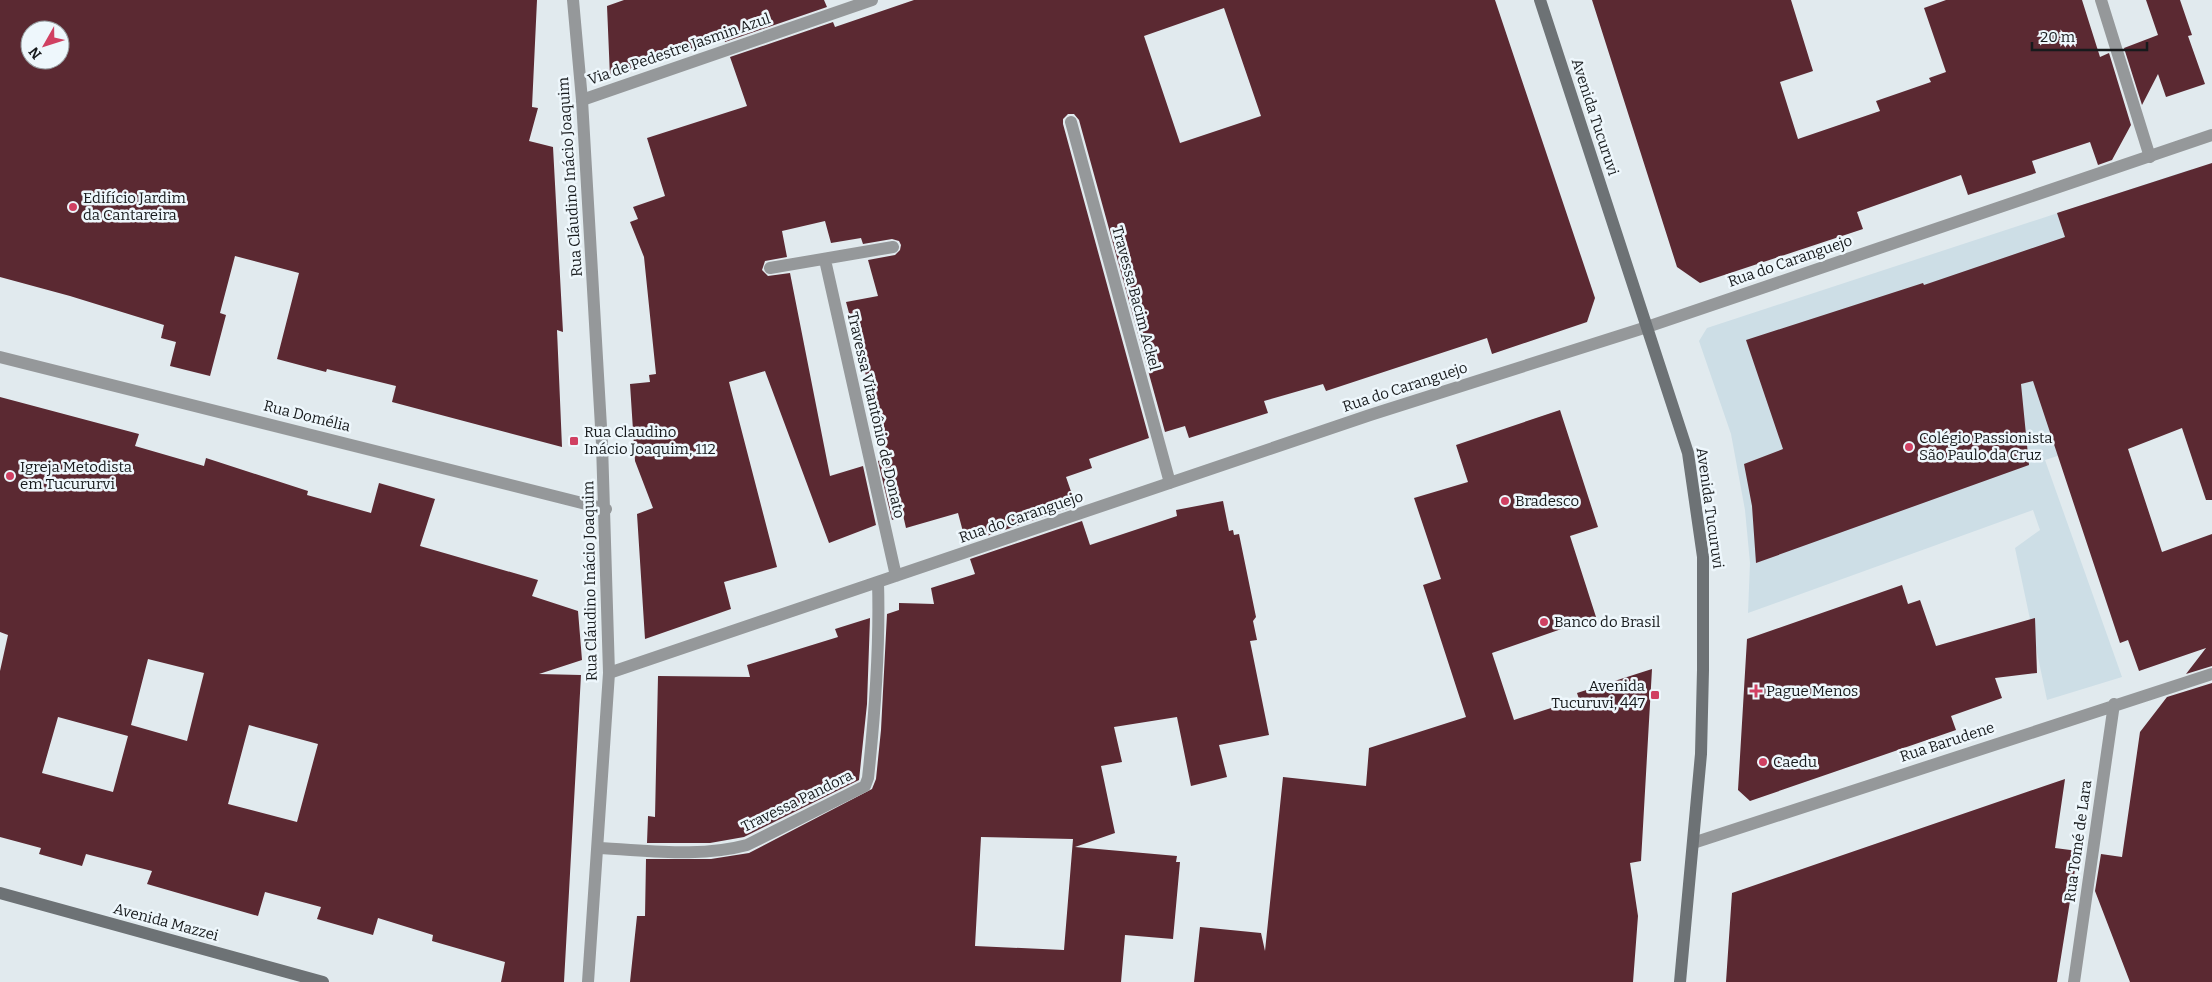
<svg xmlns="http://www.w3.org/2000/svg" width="2212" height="982" viewBox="0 0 2212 982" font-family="Bitter,serif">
<rect width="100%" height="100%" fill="#e1eaee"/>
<path fill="#cddee6" d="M2192,169L2212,229V406L2045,460L2122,677L2047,700L2015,548L2040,530L2033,510L1748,613L1750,563L1745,510L1731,434L1699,341L1707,328Z"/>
<path fill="#5b2932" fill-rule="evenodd" d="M0,0H537L532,107L538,108L529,141L553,147L563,332L557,330L562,447L392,402L396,386L327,369L326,372L277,359L299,273L235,256L220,313L226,315L210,376L170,366L176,342L161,338L164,325L70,296L0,277ZM30,30H60V60H30Z
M624,0H824L827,7L725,42L724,38L610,77L607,6Z
M914,0H1495L1595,298L1587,322L1492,354L1487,338L1326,391L1323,384L1264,401L1268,413L1189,438L1185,426L1165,432L1079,120L1074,114H1068L1063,119V124L1149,438L1089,459L1092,468L1066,477L1076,506L966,543L958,513L906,528L903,515L892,520L878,461L888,457L846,302L878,296L868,260L895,255L900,250L901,245L899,241L892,239L863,244L861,238L831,243L825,221L782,231L787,257L765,261L762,270L768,276L790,273L830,476L863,466L876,525L829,543L765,371L729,382L777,567L724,582L731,609L645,639L637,514L653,508L635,461L630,384L650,382L649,375L656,374L644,257L630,222L638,219L633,207L665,196L647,138L747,106L730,57L833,22L835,27ZM1224,8L1261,116L1180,143L1144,36Z
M1592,0H1791L1813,71L1780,82L1798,139L1880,111L1876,101L1931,82L1929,78L1946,72L1924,8L1946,0H2082L2100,57L2109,53L2131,125L2112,160L2098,165L2090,142L2032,161L2036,173L1968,195L1961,175L1857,212L1863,229L1700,283L1677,267Z
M2146,0H2180L2192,35L2188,36L2205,84L2166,97L2158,74L2142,105L2124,48L2158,35Z
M2212,163V500H2206L2182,428L2128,449L2162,552L2212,534V666L2186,674L2206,648L2139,671L2128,640L2120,643L2033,381L2021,384L2029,465L1756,563L1752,506L1744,464L1783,449L1746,340L1923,283L1924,285L2065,237L2057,213Z
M0,397L139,434L135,446L204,466L206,458L308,491L307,495L371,513L379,483L435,499L420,546L538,580L532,596L578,611L582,660L539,674L581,675L564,982H501L505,962L432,941L433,935L378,918L373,935L317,919L321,907L265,892L258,916L147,884L152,871L86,854L82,866L39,854L41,848L0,837V671L8,635L0,632ZM148,659L204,673L187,741L131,725ZM58,717L128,736L113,792L42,773ZM249,725L318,744L297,822L228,804Z
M1560,410L1598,527L1570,536L1596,617L1492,653L1514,720L1579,699L1577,693L1652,669L1641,861L1630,863L1638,916L1633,982H1194L1200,927L1261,933L1265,951L1283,777L1366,786L1369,748L1466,717L1423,585L1441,579L1414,498L1468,482L1456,445Z
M1223,501L1229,531L1233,530L1234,535L1239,534L1256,617L1253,621L1257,640L1250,641L1269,735L1219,745L1227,777L1191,786L1177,717L1114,727L1122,762L1101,766L1115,833L1075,847L1177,856L1176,862H1180L1173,939L1125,935L1121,982H630L637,916H645L646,859H711L749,853L872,789L876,779L881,730L887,614L899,610V603L934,604L931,588L975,574L970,559L1082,521L1090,545L1177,516L1176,510ZM981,837L1073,839L1064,950L975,946Z
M1902,585L1908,604L1920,600L1936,646L2035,618L2037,673L1995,678L2002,698L1951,716L1956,730L1750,801L1738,790L1747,639Z
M870,618L867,704L859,780L744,837L710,843H647L648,816L655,817L658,676L750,677L747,665L838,637L835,629Z
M2212,683V982H2130L2095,891L2101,854L2122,857L2140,732L2167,697Z
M2065,779L2055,848L2078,851L2057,982H1726L1732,893Z"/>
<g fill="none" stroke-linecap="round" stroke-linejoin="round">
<path stroke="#95989a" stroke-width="12" d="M2101,0L2150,157
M582,100L872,0"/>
<path stroke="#95989a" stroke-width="12" d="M573,0L582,100L602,444L609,673L588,982
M1071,122L1170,483
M825,260L896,576
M770,268L893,247
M0,357L606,509
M609,673L1370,415L1647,327L2212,135
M1693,843L2212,674
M598,848C647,850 699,858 747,845L865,786L868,778C875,713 880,648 878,582
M2074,982L2114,704"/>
<path stroke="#6d7275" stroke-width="12" d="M1540,0L1688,453L1703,557V670L1701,754L1680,982
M0,893L323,982"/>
</g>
<g fill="#d04062" stroke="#eef7fc" stroke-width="2">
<circle cx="73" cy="207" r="5"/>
<rect x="569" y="436" width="10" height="10" rx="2.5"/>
<circle cx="1909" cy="447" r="5"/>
<circle cx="10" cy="476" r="5"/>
<circle cx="1505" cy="501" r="5"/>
<circle cx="1544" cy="622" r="5"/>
<path d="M1753.5 683.5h5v5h5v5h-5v5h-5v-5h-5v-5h5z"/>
<rect x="1650" y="690" width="10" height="10" rx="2.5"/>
<circle cx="1763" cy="762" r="5"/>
</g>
<g text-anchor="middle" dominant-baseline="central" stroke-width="5" stroke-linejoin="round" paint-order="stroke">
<g font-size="15" fill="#171a1c" stroke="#eef7fc">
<text transform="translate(679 49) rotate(-19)">Via de Pedestre Jasmin Azul</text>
<text transform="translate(1595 117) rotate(72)">Avenida Tucuruvi</text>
<text transform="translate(570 177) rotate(-94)">Rua Cláudino Inácio Joaquim</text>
<text transform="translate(1790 261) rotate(-19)">Rua do Caranguejo</text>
<text transform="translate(1136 298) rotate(75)">Travessa Bacim Ackel</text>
<text transform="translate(1405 387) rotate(-18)">Rua do Caranguejo</text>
<text transform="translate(876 415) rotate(77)">Travessa Vitantônio de Donato</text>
<text transform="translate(307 416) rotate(14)">Rua Domélia</text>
<text transform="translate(1710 508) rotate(82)">Avenida Tucuruvi</text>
<text transform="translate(1021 517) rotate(-19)">Rua do Caranguejo</text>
<text transform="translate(590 581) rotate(-91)">Rua Cláudino Inácio Joaquim</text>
<text transform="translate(1947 742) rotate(-18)">Rua Barudene</text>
<text transform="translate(797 801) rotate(-26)">Travessa Pandora</text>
<text transform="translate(2078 841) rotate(-82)">Rua Tomé de Lara</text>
<text transform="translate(166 922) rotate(15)">Avenida Mazzei</text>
</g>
<g font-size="15" fill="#171a1c" stroke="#eef7fc" text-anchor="start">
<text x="83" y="198">Edifício Jardim<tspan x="83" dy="17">da Cantareira</tspan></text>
<text x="584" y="432">Rua Claudino<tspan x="584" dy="17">Inácio Joaquim, 112</tspan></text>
<text x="1919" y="438">Colégio Passionista<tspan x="1919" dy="17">São Paulo da Cruz</tspan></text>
<text x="20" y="467">Igreja Metodista<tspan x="20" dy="17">em Tucururvi</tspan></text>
<text x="1515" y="501">Bradesco</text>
<text x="1554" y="622">Banco do Brasil</text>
<text x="1645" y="686" text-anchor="end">Avenida<tspan x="1645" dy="17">Tucuruvi, 447</tspan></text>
<text x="1766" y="691">Pague Menos</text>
<text x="1773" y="762">Caedu</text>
</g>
</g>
<g transform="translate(45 45) rotate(231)"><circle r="24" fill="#eef7fc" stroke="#989fa2"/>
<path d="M0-4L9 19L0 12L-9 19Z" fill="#d04062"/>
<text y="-8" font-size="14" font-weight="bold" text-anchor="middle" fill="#171a1c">N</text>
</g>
<path d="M2032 42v8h115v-8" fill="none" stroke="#171a1c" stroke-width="2.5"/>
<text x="2040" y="42" font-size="15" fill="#171a1c" stroke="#eef7fc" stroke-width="4" paint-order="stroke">20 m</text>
</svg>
